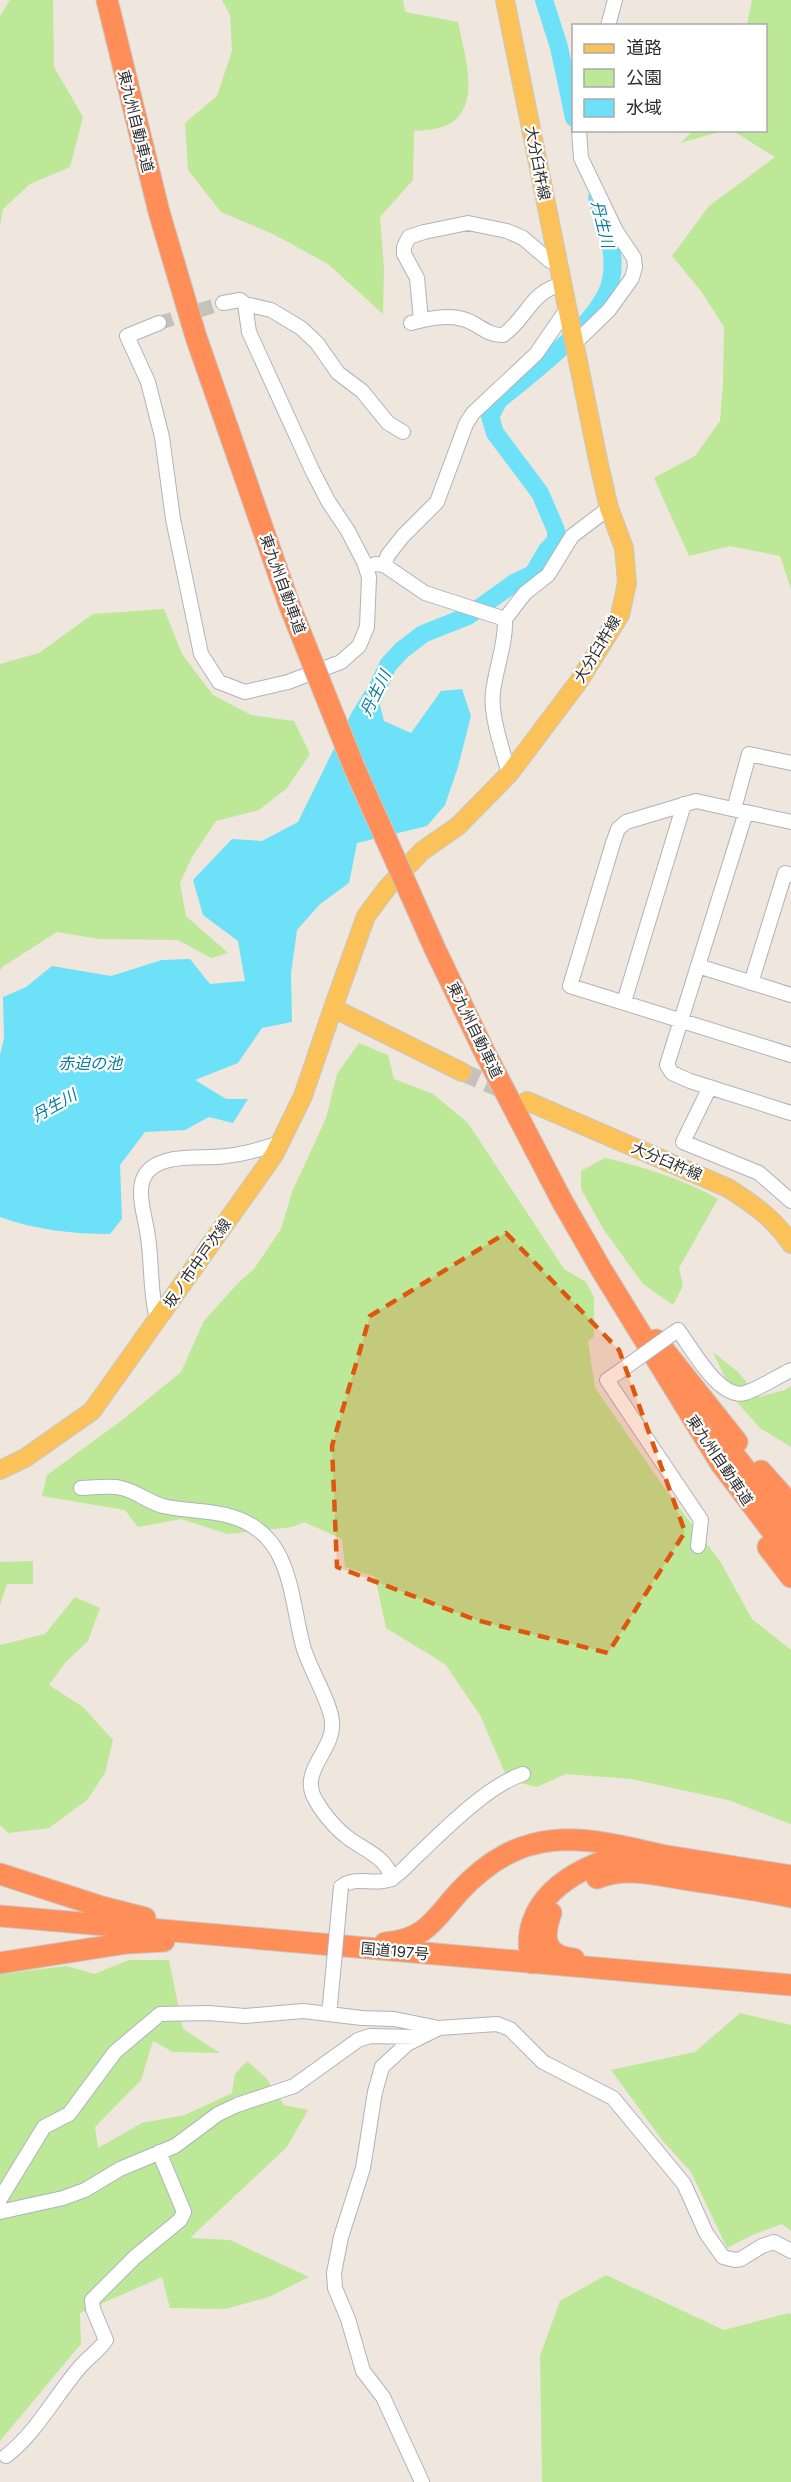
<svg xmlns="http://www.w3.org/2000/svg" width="791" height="2482" viewBox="0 0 791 2482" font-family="Inter,'Noto Sans JP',sans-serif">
<rect width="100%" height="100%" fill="#efe6de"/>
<path fill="#bce898" d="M10,0H53L54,67L83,117L70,167L30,184L3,209L0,226V16Z
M222,0H403L405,12L458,22C464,54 485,113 442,127C434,130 423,130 414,131L413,180L380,217L384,268L383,314L328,264L273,234L221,212L188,170L185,123L217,96L232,51L230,15Z
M752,0H791V589L780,556L730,546L689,556L654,478L695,456L720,421L723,384L724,327L701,291L672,256L709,206L775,157L733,131L766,130V26L747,25Z
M694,130H723V131L680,143Z
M164,609L182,654L213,695L251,715L294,721L310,754L287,788L259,810L216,821L192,857L180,883L186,916L228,953L211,958L178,940L99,939L57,932L2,967L0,971V664L39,653L93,614Z
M359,1043L388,1055L394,1079L433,1094L468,1123L564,1269L586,1282L594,1297V1337L588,1341L595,1388L668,1493L720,1561L752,1619L791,1650V1824L728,1800L631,1779L566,1774L537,1787L508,1780L480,1715L445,1664L386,1628L375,1577L345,1567L342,1539L304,1522L292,1527L228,1534L181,1519L138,1527L125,1510L42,1496L47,1475L121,1421L181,1372L204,1321L239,1282L254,1269L281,1229L292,1192L326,1118L337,1074Z
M605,1158C645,1167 682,1179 718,1199L679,1268L683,1286L673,1305L643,1284L604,1230L581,1189V1171Z
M713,1352L738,1372L759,1397L785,1390L791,1386V1447L760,1428L736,1401Z
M33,1561V1584H7L0,1605V1562Z
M75,1597L100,1608L88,1641L65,1663L49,1685L83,1707L113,1740L105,1773L87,1800L49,1828L8,1833L0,1825V1645L45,1634Z
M129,1960H169L183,2029L220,2053L173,2052L153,2041L141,2080L95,2127L98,2148L142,2123L185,2115L232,2093L235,2074L247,2061L266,2078L284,2105L308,2110L287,2147L190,2238L230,2240L309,2277L269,2297L225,2309L170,2308L162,2277L80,2313L81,2344L0,2441V1974L67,1966L94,1974Z
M740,2013L791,2025V2231L782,2224L752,2235L727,2248L691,2172L662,2140L611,2070L695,2052Z
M606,2275L724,2330L789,2313L791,2314V2482H542L540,2356L560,2301Z"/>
<path fill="#6ce1f7" d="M373,678L384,721L411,733L441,691L462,689L471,716L458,767L445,805L427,826L357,843L349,883L320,904L297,930L291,974L292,1022L262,1028L238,1063L195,1080L226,1099H248L233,1123L209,1117L185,1130L145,1132L120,1165L122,1219L110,1234C73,1234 36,1230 0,1217V1055L4,1038L3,997L26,987L52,966L111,976L162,960L190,959L210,984L245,981L238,941L203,915L193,880L232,839L262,841L298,822L352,712Z"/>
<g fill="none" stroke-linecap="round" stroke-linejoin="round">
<path stroke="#6ce1f7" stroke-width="18" d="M544,0L559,47L574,118
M367,711L388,665L402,650L423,634L468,616L514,583L533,574L547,550L556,541V530L540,493L495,433L490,416L499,400C530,374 604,320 611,280C617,252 605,225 597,198"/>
<path stroke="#c8c1bb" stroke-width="14" stroke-dasharray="14 7" stroke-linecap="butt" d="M159,323L223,303"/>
<path stroke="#c8c1bb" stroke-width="18" stroke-dasharray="18 9" stroke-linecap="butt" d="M462,1072L512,1094"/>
<g stroke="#aeb3bd" stroke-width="16">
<path id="minor" d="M608,26L615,0
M245,304L271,310L301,328L317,343L338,373L362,391L388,423L403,432
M421,320L417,278L404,254V247L409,237L424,232L468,223L507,231L523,238L550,261H557
M159,323L127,336L148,382L162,437L173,519L201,654L219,682L245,692L288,682L341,662L359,646L367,627L369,577L364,562L348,531L328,501L312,470L249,332L245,304L240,300L223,303
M411,323C427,319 447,314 463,319C478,323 487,336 503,335C527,319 530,291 563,284
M575,343L609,310L632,278L635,267L634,258L616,231L581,158L579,130
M375,564L384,565L425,593L505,619
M384,565L388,555L403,536L437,502L466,424L473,413L536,354L567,309
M509,774C503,751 490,716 493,692C496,667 506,644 505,619L525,593L548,575L572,536L609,508
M734,809L749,754L791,763
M746,812L667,1065L672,1073L690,1081L791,1113
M791,822L696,801L626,822L618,829L613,843L570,986L791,1055
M698,966L791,995
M751,983L785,873L791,875
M624,1002L684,804
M710,1087L683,1142L759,1173L791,1201
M157,1319C150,1293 152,1264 148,1237C146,1219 136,1194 144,1177C157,1151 202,1160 226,1156C244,1154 262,1149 279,1143
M672,1334L678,1330C692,1348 719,1400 745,1393C761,1388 776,1377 791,1370
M616,1374L607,1380L701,1520L698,1546
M81,1488C94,1488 109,1485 121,1488C136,1491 148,1502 163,1506C184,1511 206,1510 226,1515C292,1531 289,1592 303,1646C309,1668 331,1703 332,1722C335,1748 302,1769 313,1795C320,1810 334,1827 347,1837C365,1851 386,1856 392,1879
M341,1887C356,1874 378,1888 394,1877C404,1870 412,1860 421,1852C447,1827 489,1785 523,1774
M0,2199L44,2127L69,2114L115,2052L160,2014L208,2013L245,2016L303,2011L362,2018L394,2019L439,2028L497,2024L510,2029L543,2062L613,2098L684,2184L706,2233L723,2257L735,2260L741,2259L762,2246L774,2242L791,2251
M0,2212L63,2198L85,2190L120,2169L175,2146L218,2114L237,2105L294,2086L358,2040L370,2036L418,2037
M6,2456C37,2432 55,2396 80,2367C88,2357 99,2351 106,2340L93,2309L92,2300L135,2257L180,2220L184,2212L159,2152
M422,2482L383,2397L363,2371L348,2319L335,2288L334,2273L341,2237L363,2168L375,2092L382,2067L407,2044L439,2028"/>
</g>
<g stroke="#c8c8c8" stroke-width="20">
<path id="major" d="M462,1072L333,1008L366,916L387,888L422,851L458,826L509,774L579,681L620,615L627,583L624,548L609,508L598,460L505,0
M527,1101L728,1188C753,1204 775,1219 791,1244
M0,1470L25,1458L92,1411L274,1155L303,1096L333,1008"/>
</g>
<g stroke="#c8c8c8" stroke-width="23">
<path id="highway" d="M107,0L159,212L196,337L289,604
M435,949L484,1051L562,1201L601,1269L721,1464L791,1556
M656,1340L737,1442
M719,1435L791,1529
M761,1471L791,1505
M768,1547L791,1577
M0,1874L102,1907L145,1918
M597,1878C627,1866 658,1875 689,1880C723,1885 757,1890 791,1897
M551,1913C542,1938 544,1956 574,1959
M0,1916L791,1985
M385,1943C425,1940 434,1920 458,1893C521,1824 579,1835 661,1855
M0,1963L127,1943L164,1941
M532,1963C516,1904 572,1867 623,1856C636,1854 648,1855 661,1855L791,1876"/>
</g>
<use href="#minor" stroke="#fff" stroke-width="14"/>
<use href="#major" stroke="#fac258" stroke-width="18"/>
<use href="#highway" stroke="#ff8e59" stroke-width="21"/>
<g stroke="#aeb3bd" stroke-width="16" stroke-linecap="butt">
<path id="minor-bridge" d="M616,1374L672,1334
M330,2005L341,1887"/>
</g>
<g stroke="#c8c8c8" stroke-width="23" stroke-linecap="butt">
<path id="highway-bridge" d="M289,604L354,767L435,949"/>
</g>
<use href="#minor-bridge" stroke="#fff" stroke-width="14"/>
<use href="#highway-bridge" stroke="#ff8e59" stroke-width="21"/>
</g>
<path fill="#df570e" fill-opacity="0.2" stroke="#df570e" stroke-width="4.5" stroke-dasharray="12 8" stroke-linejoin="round" d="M506,1233L619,1350L685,1532L608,1653L476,1620L337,1567L332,1446L370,1316Z"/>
<g text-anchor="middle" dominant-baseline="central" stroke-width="4.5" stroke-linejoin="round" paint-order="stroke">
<g font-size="15" fill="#2d2d2d" stroke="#fff">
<text transform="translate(136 121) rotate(76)">東九州自動車道</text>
<text transform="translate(538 163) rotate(79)">大分臼杵線</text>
<text transform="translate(283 584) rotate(70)">東九州自動車道</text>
<text transform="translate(597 649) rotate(-59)">大分臼杵線</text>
<text transform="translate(475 1030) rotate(64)">東九州自動車道</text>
<text transform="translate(667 1161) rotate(23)">大分臼杵線</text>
<text transform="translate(197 1263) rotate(-55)">坂ノ市中戸次線</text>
<text transform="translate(720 1460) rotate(56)">東九州自動車道</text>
<text transform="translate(395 1951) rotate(5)">国道197号</text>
</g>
<g font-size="16" font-style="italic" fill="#067da0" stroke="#fff">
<text transform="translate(603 224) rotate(76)">丹生川</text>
<text transform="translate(375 693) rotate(-64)">丹生川</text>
<text x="90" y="1063">赤迫の池</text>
<text transform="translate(54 1105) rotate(-29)">丹生川</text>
</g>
</g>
<rect x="572" y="24" width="195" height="108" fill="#ffffff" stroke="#ababab" stroke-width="1.5"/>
<rect x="584" y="44" width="30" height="9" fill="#fac258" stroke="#ababab" stroke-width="1.5"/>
<text x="626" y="54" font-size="18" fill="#2d2d2d">道路</text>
<rect x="584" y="69" width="30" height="18" fill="#bce898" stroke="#ababab" stroke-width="1.5"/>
<text x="626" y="84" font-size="18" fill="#2d2d2d">公園</text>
<rect x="584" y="99" width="30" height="18" fill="#6ce1f7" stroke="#ababab" stroke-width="1.5"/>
<text x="626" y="114" font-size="18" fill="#2d2d2d">水域</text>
</svg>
